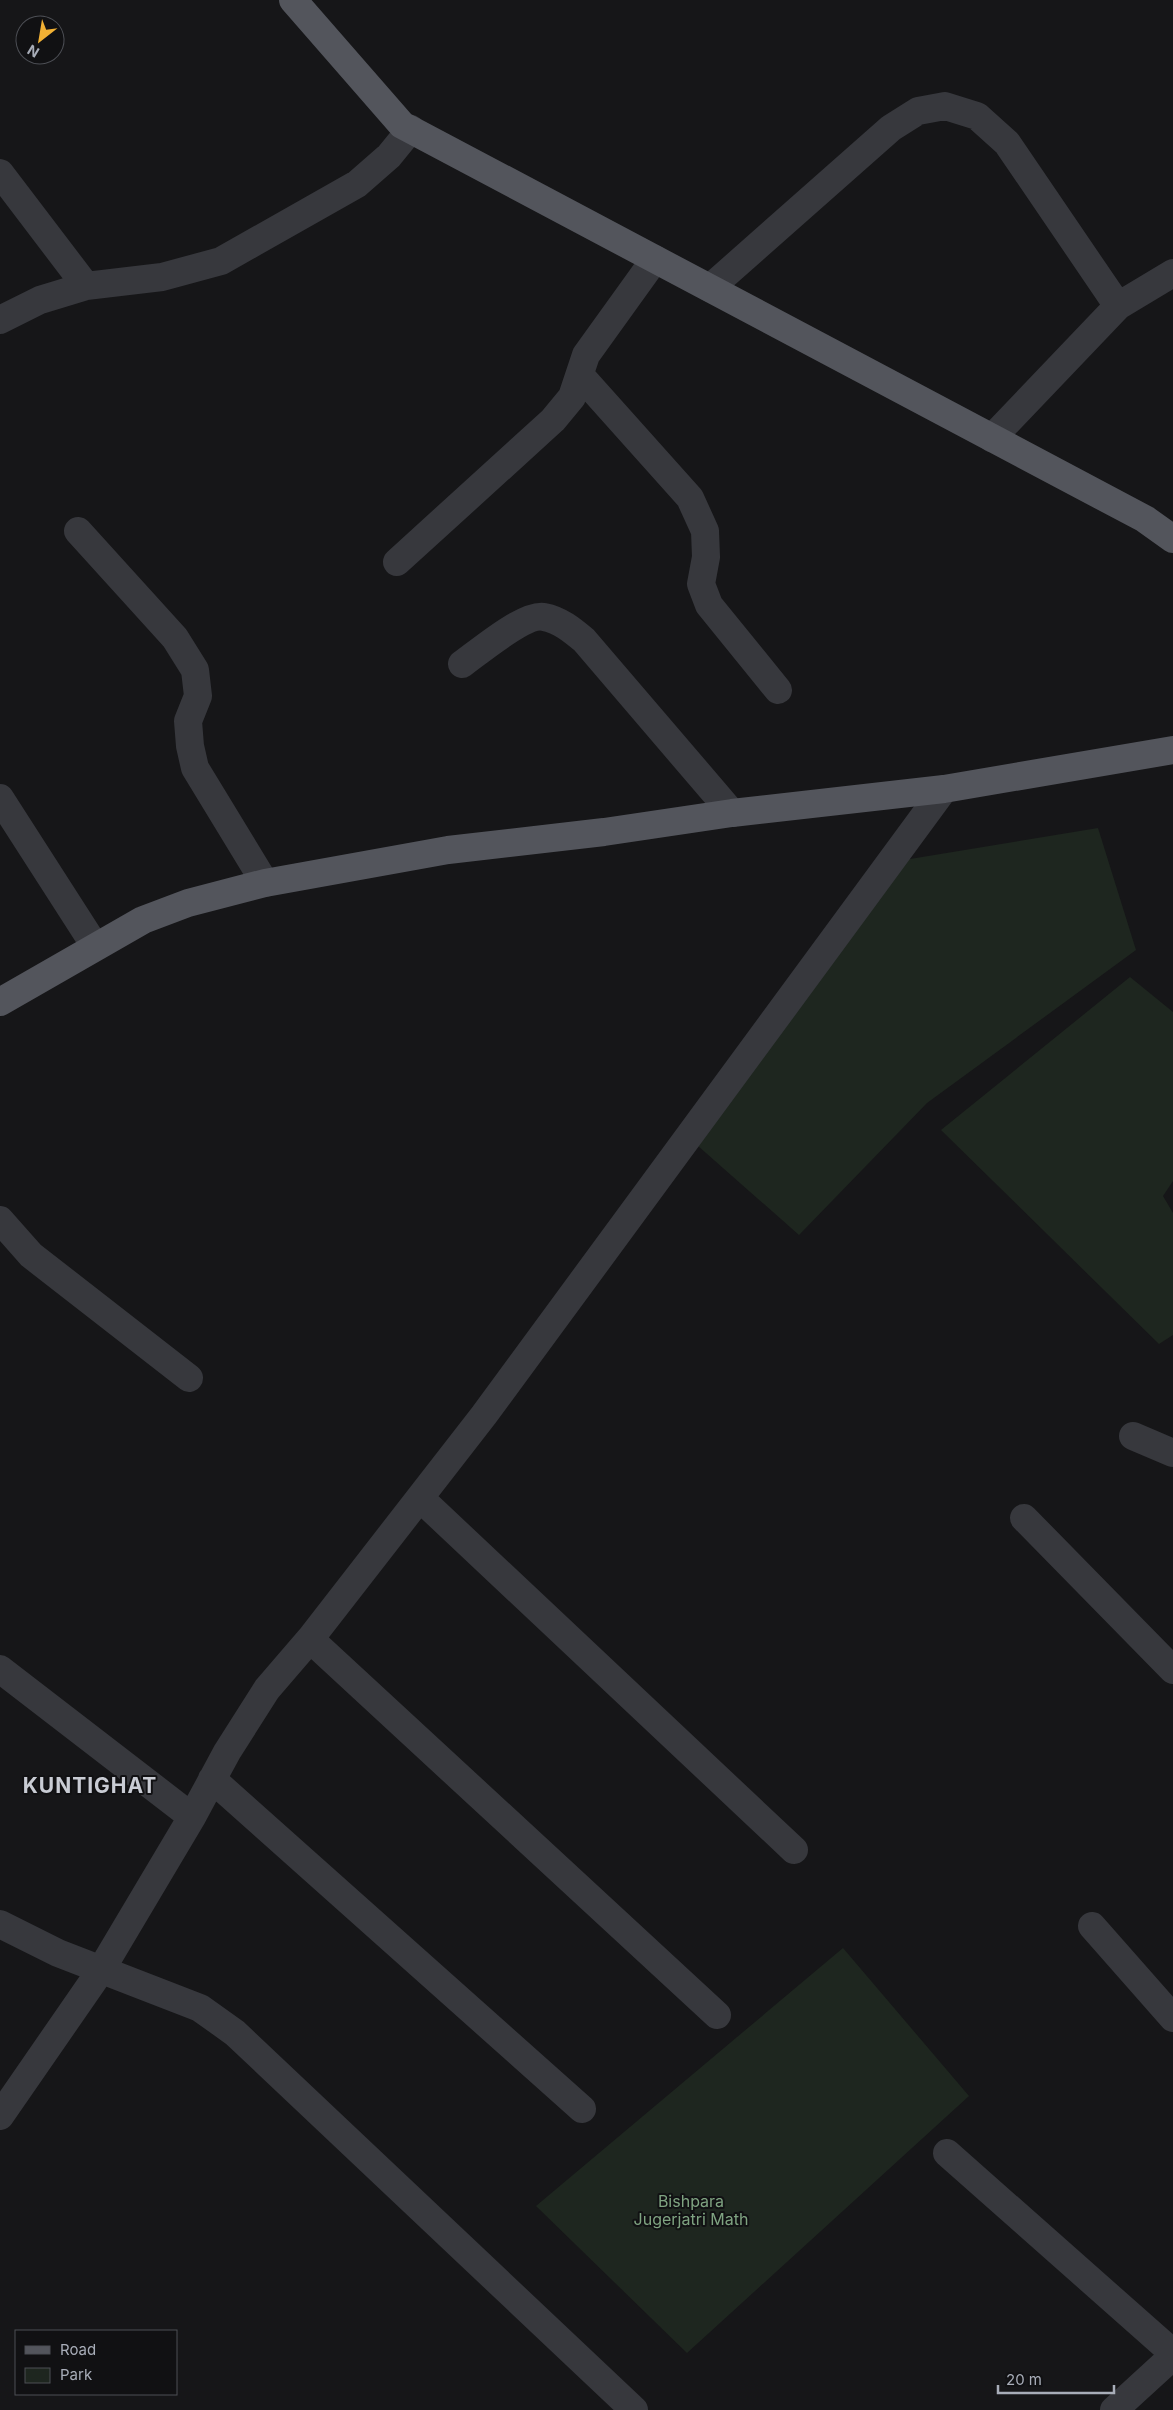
<svg xmlns="http://www.w3.org/2000/svg" width="1173" height="2410" viewBox="0 0 1173 2410" font-family="Inter,sans-serif">
<rect width="100%" height="100%" fill="#161618"/>
<path fill="#1e261f" d="M1098,828L1136,950L927,1103L799,1235L689,1138L904,860Z
M1130,977L1173,1012V1181L1163,1196L1173,1213V1335L1159,1344L941,1130Z
M843,1948L969,2096L687,2353L536,2206Z"/>
<g fill="none" stroke-linecap="round" stroke-linejoin="round">
<path stroke="#37383d" stroke-width="28" d="M0,173L86,286
M710,288L891,128L918,111L945,106L977,116L1007,143L1118,306
M0,320L40,300L86,286L162,277L221,261L357,184L389,156L411,129
M580,375L690,498L705,531L706,557L701,584L709,605L778,690
M992,438L1118,306L1173,273
M78,531L175,638L195,670L198,696L188,721L190,746L195,768L265,883
M397,562L553,420L572,397L586,355L655,259
M462,664C479,652 525,613 544,617C560,620 572,630 584,640L732,813
M0,798L95,946
M0,1220L31,1255L189,1378
M1133,1436L1173,1453
M420,1498L794,1850
M1024,1518L1173,1670
M310,1639L717,2015
M0,1669L192,1817
M212,1779L582,2109
M0,1924L58,1953L200,2008L235,2033L634,2410
M1092,1926L1173,2018
M0,2116L101,1970L192,1817L227,1752L267,1689L310,1639L484,1415L944,789
M947,2153L1173,2353
M1114,2410L1173,2356"/>
<path stroke="#53555c" stroke-width="28" d="M293,0L402,125L1145,519L1173,539
M0,1002L143,920L188,903L265,883L448,850L604,832L732,813L944,789L1173,750"/>
</g>
<g text-anchor="middle" dominant-baseline="central" stroke-width="4" stroke-linejoin="round" paint-order="stroke">
<g font-size="16" fill="#7fa381" stroke="#111113">
<text x="691" y="2201">Bishpara<tspan x="691" dy="18">Jugerjatri Math</tspan></text>
</g>
<g font-size="21" font-weight="bold" letter-spacing="1" fill="#c9ccd4" stroke="#111113">
<text x="90" y="1785">KUNTIGHAT</text>
</g>
</g>
<rect x="15" y="2330" width="162" height="65" fill="#111113" stroke="#4d4f55"/>
<rect x="25" y="2346" width="25" height="8" fill="#53555c" stroke="#4d4f55"/>
<text x="60" y="2355" font-size="15" fill="#a8adb8">Road</text>
<rect x="25" y="2368" width="25" height="15" fill="#1e261f" stroke="#4d4f55"/>
<text x="60" y="2380" font-size="15" fill="#a8adb8">Park</text>
<g transform="translate(40 40) rotate(211)"><circle r="24" fill="#111113" stroke="#4d4f55"/>
<path d="M0-4L9 19L0 12L-9 19Z" fill="#f2b134"/>
<text y="-8" font-size="14" font-weight="bold" text-anchor="middle" fill="#a8adb8">N</text>
</g>
<path d="M998 2385v8h116v-8" fill="none" stroke="#a8adb8" stroke-width="2.5"/>
<text x="1006" y="2385" font-size="15" fill="#a8adb8" stroke="#111113" stroke-width="4" paint-order="stroke">20 m</text>
</svg>
